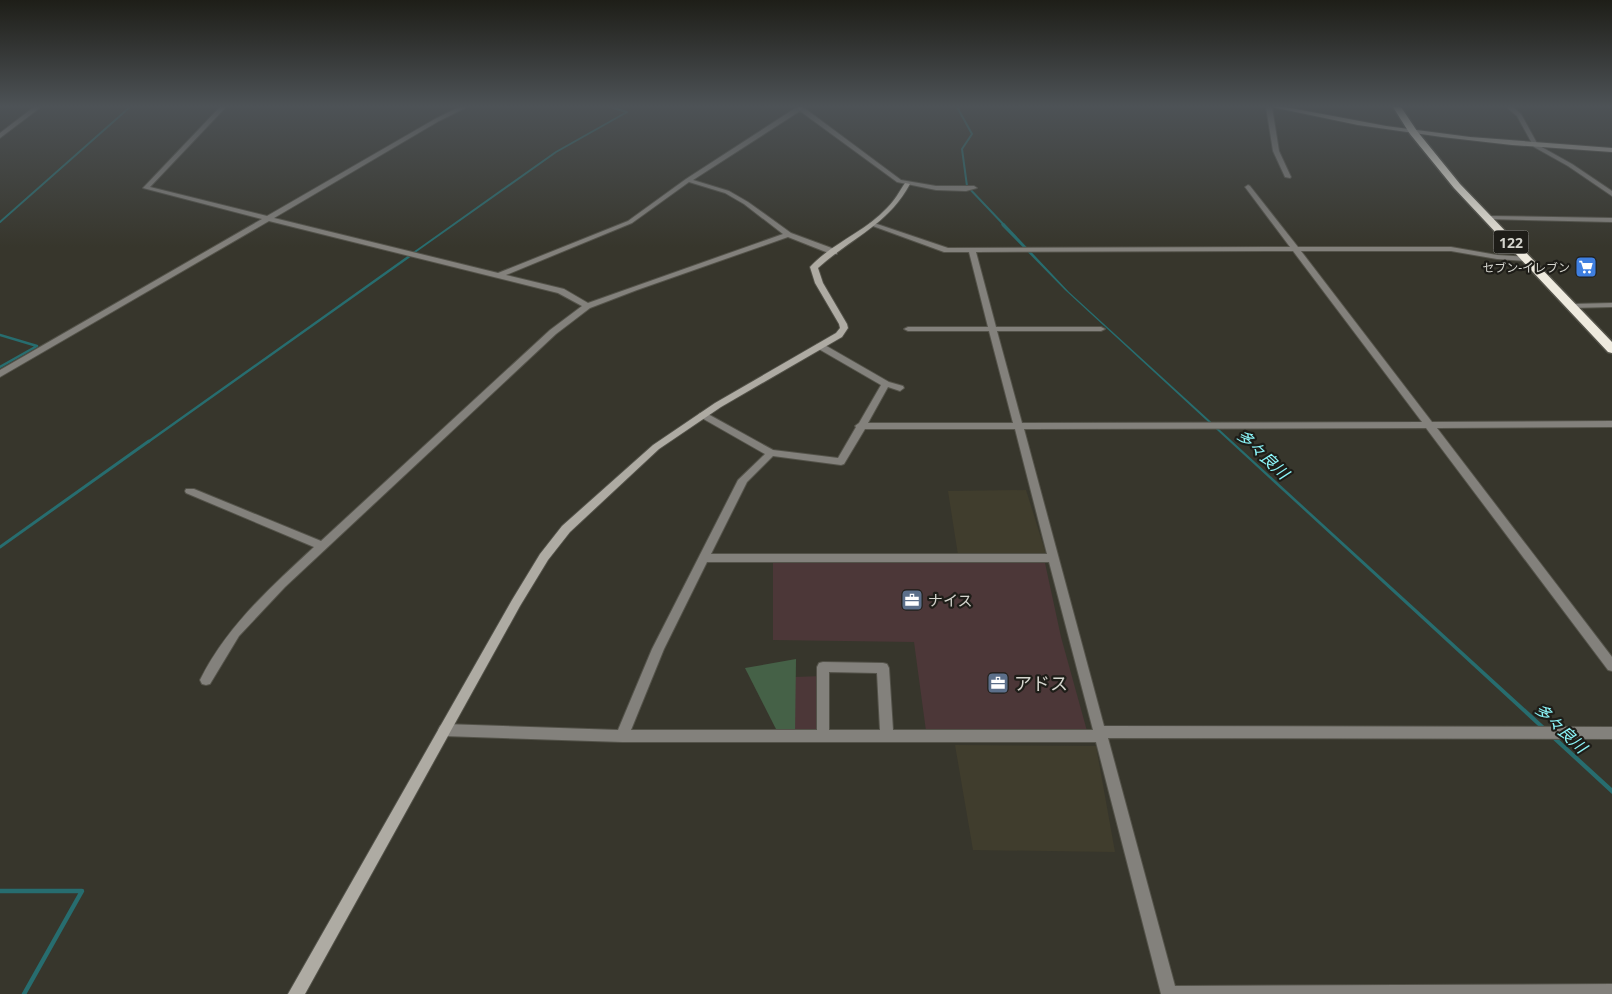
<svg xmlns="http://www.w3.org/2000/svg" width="1612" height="994" viewBox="0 0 1612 994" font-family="'Noto Sans','Noto Sans JP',sans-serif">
<rect width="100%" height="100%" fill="#37362c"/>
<path fill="#4c3738" d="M773,563H1045L1061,637L1087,731H926L914,642L773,640Z
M822,676L821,732L795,734V677Z"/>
<path fill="#403d2d" d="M1026,490L1046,554L958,555L948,491Z
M955,745L1096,746L1115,852L973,850Z"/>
<path fill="#456147" d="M796,659L795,734L777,731L745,668Z"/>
<path fill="#276d6f" d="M1004,223L1069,292L1612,788V794L1065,290L1002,226L1001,224Z"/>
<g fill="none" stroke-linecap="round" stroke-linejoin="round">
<path stroke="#276d6f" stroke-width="2" d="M957,107L972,134L962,149L967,186L1005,226
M0,222L130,107
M412,254L556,152L627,112L610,107"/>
<path stroke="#276d6f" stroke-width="2.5" d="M0,335L37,346L0,367
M148,442L414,253"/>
<path stroke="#276d6f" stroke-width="3" d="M0,547L149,441"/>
<path stroke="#276d6f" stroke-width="4.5" d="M0,891H82L24,994"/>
<g stroke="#535249" stroke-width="2">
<path id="street" d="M34,107H41L0,138V133Z
M220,107H226L150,187L267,216L435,119L459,107H467L439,121L274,218L498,273L628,221L686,179L797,107H803L901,180L936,186H974L977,188L966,191L936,190L897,182L800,111L693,180L729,191L748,202L791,233L837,250V254H831L788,237L637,290L590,308L556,334L285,587L239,636L210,684L206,685L202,684L200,680C226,627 271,587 314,547L186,493L185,491L186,489H194L321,541L550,330L582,306L558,293L269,221L0,377V370L262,219L143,188ZM689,182L725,193L744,204L783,234L588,303L564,289L506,275L632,223Z
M1266,107H1272L1279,151L1291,177L1290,178L1285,177L1273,151Z
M1506,107H1513L1521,114L1538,145L1572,164L1612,191V196L1568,166L1534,147L1517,116Z
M1248,185L1250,186L1298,247H1451L1497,255L1530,257V261H1527L1497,259L1451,251H1301L1432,422L1612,421V427L1437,428L1612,657V671L1608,670L1426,428L1024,429L1104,726L1612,727V739L1108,738L1175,986L1612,984V994H1161L1096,742H622L444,736L440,734L438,730L440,726L444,724L618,730L652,649L738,480L765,454L700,417L698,415L700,413H706L773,450L838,458L856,427L855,426L859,423L881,385L817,348V344H823L889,382L903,386L904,388L900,391L888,387L868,423H1013L989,331H908L904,329L908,327H988L969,252H944L870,225V223H874L948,248L1290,247L1245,187ZM1293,251L1422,422L1022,423L997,331H1101L1105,329L1101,327H996L976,252ZM865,429H1015L1047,554H711L747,482L773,456L841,465L844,464ZM707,562H1049L1093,730H893L889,668L887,664L883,663L823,662L819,663L817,667V730H631L664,649ZM829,672L877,673L880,730H829Z
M1489,216L1612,218V222L1487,219L1486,218Z
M1612,303V307L1571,308L1567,306L1571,304Z"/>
</g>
<g stroke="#535249" stroke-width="2">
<path id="secondary" d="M804,107L800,110L797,108L798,107Z
M1272,107H1285L1386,126L1470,137L1612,148V152L1512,145L1442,137L1358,125Z
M905,183L910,184C888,225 851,238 818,268L823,283L847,324L848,328L842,337L721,407L659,449L570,532L548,560L520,606L305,994H288L512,600L540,554L562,526L653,445L715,403L836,333L840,328L839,324L815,283L810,267C832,243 865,232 887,208C895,200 899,192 905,183Z"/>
</g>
<g stroke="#535249" stroke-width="3">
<path id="highway" d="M1393,107H1401L1417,131L1460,184L1612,342V353L1608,352L1454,188L1410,134Z"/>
</g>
<use href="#street" fill="#83817c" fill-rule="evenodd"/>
<use href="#secondary" fill="#aeaba3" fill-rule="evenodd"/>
<use href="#highway" fill="#eeeade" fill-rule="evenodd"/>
</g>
<linearGradient id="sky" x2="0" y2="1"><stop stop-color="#1e1e18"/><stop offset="0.43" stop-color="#4d5256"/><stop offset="1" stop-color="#4d5256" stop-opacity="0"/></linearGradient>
<rect width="1612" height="247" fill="url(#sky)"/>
<defs>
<g id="supermarket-square" transform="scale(1.125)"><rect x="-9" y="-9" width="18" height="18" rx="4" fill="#3f7fe0" stroke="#1e1d18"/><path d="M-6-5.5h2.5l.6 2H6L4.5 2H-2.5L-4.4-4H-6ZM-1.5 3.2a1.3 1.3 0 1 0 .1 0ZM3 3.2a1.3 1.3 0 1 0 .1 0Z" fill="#fff"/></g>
<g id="office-square" transform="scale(1.125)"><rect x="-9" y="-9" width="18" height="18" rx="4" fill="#5c6f8a" stroke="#1e1d18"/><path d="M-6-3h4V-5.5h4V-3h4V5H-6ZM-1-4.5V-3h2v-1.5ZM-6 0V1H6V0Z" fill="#fff"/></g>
</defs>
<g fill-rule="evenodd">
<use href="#supermarket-square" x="1586" y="267"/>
<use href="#office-square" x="912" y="600"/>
<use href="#office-square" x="998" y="683"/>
</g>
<g text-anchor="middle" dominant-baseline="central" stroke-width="4.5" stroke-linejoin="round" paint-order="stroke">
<g font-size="12" fill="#d4d4cd" stroke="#1e1d18" text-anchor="end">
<text x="1570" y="267">セブン-イレブン</text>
</g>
<rect fill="#1e1d18" stroke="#9d9d97" stroke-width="1" x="1493.5" y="230.5" width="35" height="23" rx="4"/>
<g font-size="14" font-weight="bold" fill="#d4d4cd">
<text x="1511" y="242">122</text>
</g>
<g font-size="15" fill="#d4d4cd" stroke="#1e1d18" text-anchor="start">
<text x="928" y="600">ナイス</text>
</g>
<g font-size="16" font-style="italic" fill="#8cf6fa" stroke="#1e1d18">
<text transform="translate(1263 454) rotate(43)">多々良川</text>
<text transform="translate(1561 728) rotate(43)">多々良川</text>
</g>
<g font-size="18" fill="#d4d4cd" stroke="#1e1d18" text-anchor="start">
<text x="1014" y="683">アドス</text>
</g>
</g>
</svg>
